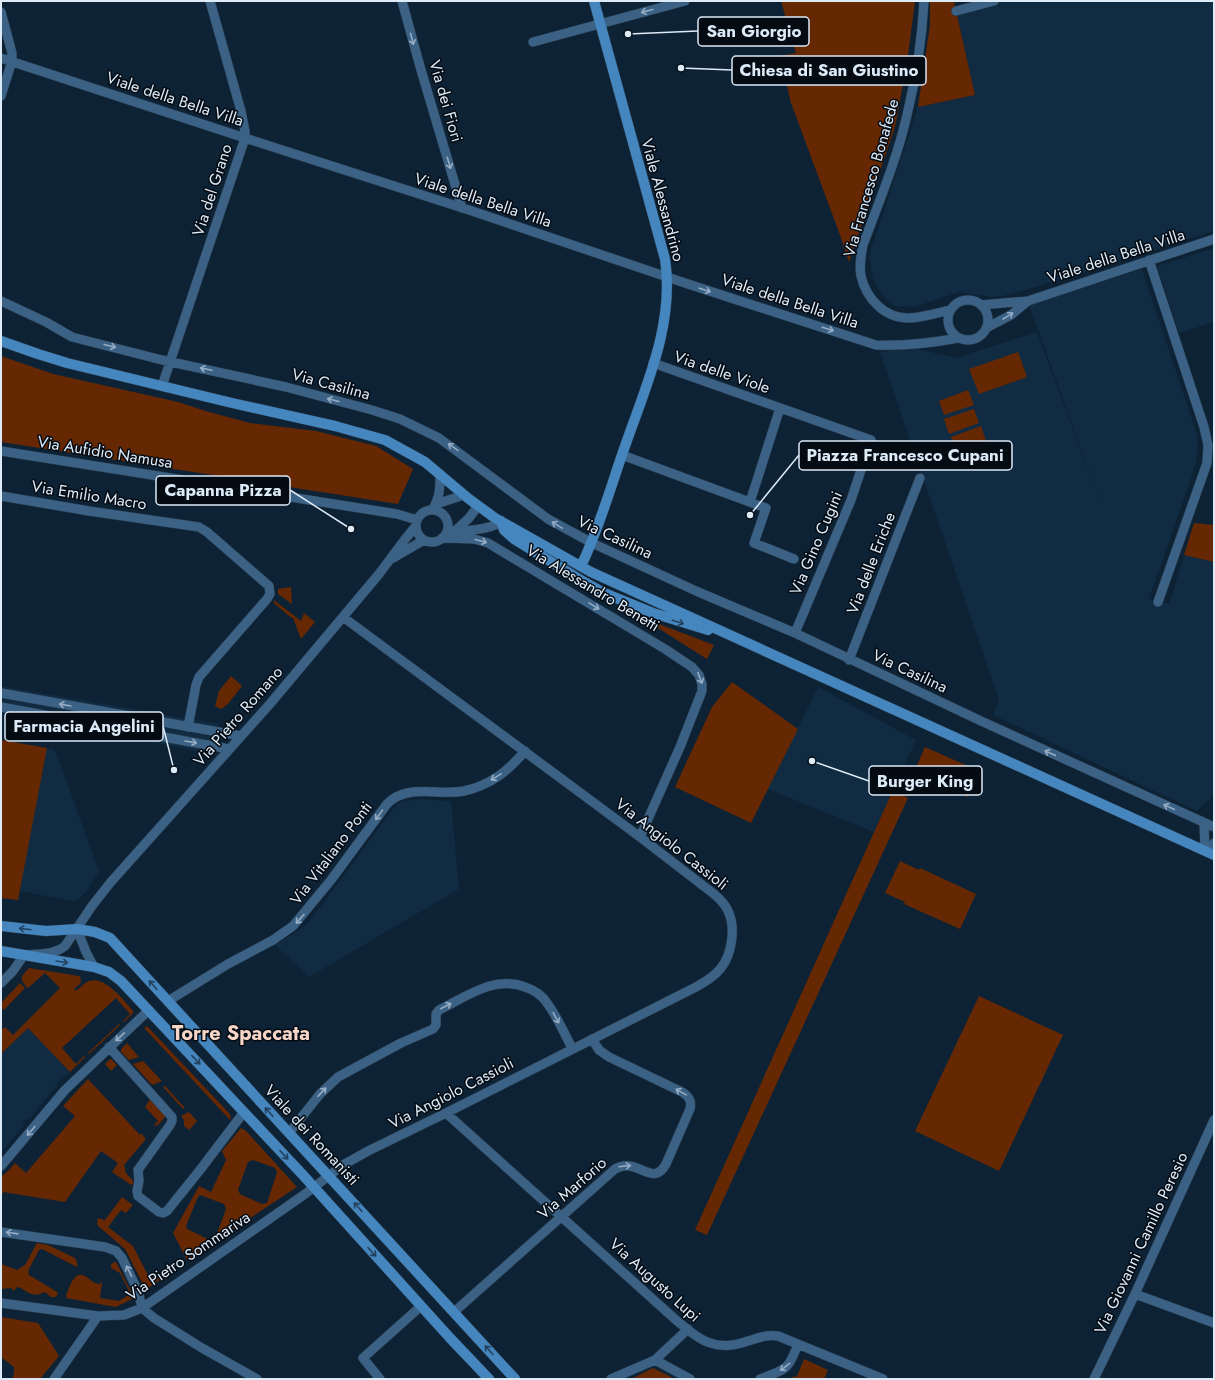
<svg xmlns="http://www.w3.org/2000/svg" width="1215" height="1380" viewBox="0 0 1215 1380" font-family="Jost,sans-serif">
<rect width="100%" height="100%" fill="#0d2234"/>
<path fill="#102b42" d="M994,1H1214V231L1057,281L1003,296L992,297L959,292L914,307L895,306L882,295L873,279L869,256L918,107L975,95L956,11Z
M1214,248V322L1179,333L1157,266Z
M1142,269L1197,434L1198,447L1196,464L1149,599L1169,604L1184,555L1214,562V795L1197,811L993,715L999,700L880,352L909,347L956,358L1037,332L1103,510L1029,305Z
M1,686L219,724L209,753L1,714Z
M818,687L916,740L874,832L768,789Z
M47,748L54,749L59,760L99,872L85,893L77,900L72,901L19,891Z
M420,799L451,801L459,889L309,977L275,945L299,930L309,922L395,806L400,802Z
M28,1028L70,1072L61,1080L57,1082V1085L32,1116L29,1119L23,1120L24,1125L1,1153V1054Z"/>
<path fill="#662803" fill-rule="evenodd" d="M781,1H915L907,63L895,127L849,262L840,235L791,103L780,56L796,53Z
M930,1H956L954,2L975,95L918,107L930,25Z
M1018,352L1027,377L979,394L969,369Z
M1,356L53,374L178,402L209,412L250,423L316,431L376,446L413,469L398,504L1,442Z
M968,390L974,405L944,415L939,401Z
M974,409L979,423L949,434L944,419Z
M981,426L986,441L956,451L951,437Z
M1194,523L1214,525V562L1184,555Z
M291,587L292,604L278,594V589Z
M274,600L301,621L304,613L315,622L301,639L293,618L289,616L274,603Z
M642,618L651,621L714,645L707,659Z
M231,676L242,686L228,704L221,709L215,706L219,691Z
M732,682L798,729L751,823L675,787L712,707Z
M1,740L47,748L18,900L1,898Z
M925,747L979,771L968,797L914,772Z
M893,790L908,798L707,1235L695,1230Z
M900,861L919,870L920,868L976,894L960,929L904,904L905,902L885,893Z
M29,968L79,976C84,982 78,986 74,989L76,991C80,988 84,983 89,981C106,976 124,1001 134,1012L124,1022L123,1021L130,1014L116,998L62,1048L76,1064L84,1056L85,1057L70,1072L28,1028L1,1054V1030L5,1027L13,1035L60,988L45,973L28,988C18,978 21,977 29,968Z
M20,983L25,988L4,1010L1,1007V1003Z
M979,996L1063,1035L999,1171L915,1131Z
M119,1024L120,1025L89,1054L88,1053Z
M147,1026L229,1113L231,1117L230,1120L144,1028Z
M127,1043L139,1057L129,1060L121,1052V1049Z
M111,1059L117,1065L111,1071L105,1064L109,1060Z
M143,1061L162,1081L152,1085L133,1064Z
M88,1079L140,1135L141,1133L146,1139L124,1165L126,1173L134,1182L131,1185L112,1172L118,1163L101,1151L65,1202L3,1192L1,1199V1177L9,1170L15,1163L26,1173L75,1116L63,1106Z
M165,1086L185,1108L183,1109L163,1087Z
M150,1099L166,1116L158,1125L153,1126L158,1121L145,1107Z
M189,1112L197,1121L189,1130L184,1126V1120L181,1116Z
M241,1128L246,1131L297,1187L187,1260L173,1233L199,1186L211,1192L226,1160L222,1151ZM253,1160L275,1168L277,1172L267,1203L262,1204L240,1194L238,1190L248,1162ZM200,1195L224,1204L226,1209L215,1239L212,1241L187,1229L186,1226L198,1197Z
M122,1197L133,1205L126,1213L121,1210L108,1227L133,1246L151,1281L170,1271L171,1272L147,1289L145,1288L125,1249L98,1226L97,1223L98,1218L105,1220Z
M37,1243L48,1245L75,1258L77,1262V1267L42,1249L39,1250L28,1271L29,1275L57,1292L58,1293L56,1297H51L45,1292C32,1298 30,1293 19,1287L16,1288L14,1291L11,1288L1,1289V1264L17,1270L25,1265Z
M114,1262H116L133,1295V1297L132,1299L116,1307L66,1298V1296C69,1288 74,1270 85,1276C91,1279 92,1283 99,1284L102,1282L100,1298L119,1301L130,1294V1293L120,1273L111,1268V1265Z
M1,1317L38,1323L59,1356L40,1379H12L14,1373V1367L1,1357Z
M804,1359L828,1370L824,1379H786L797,1376Z
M653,1368L675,1379H631Z"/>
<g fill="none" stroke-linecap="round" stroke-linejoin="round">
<g stroke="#2a3e4f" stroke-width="10">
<path id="street" d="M402,1L421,70L462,208
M924,1C922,39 916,78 907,115C897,159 879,202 863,245C861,255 859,265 861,276C866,298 884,318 908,318C922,318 937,313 950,310
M956,11L994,1
M1,12L12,53V61L1,96
M533,42L685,1
M1,58L245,138L469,210L688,284L876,345C903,346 932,343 958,338
M1149,260L1204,427L1208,445L1207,463L1158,602
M948 320a20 20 0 1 1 40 0a20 20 0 1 1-40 0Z
M1,301L46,322L72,337L162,360L286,387L372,410L400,419L439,438L548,519L592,543L696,591L795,633L981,721L1214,827
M981,305L1028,301L1214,239
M986,328L1011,315L1028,301
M653,363L871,440L851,500L795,633
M162,386L245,138V131L241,111L210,1
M1,451L397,514L417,520
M622,455L766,508L754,543L794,559
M1,496L89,511L199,527L207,532L269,586L270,594L267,599L199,677L196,685L188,727
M750,502L780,408
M436,504L464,495
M416 526a16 16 0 1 1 32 0a16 16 0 1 1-32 0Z
M432,510C440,498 440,488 440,474
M454,532L469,518L478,506
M446,534C461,530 491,531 501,521
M442,538L474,539L488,543L665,649L692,667L699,675L702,684V691L680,747L640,837
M393,558L424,540
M849,660L920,478
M1,693L241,736
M1,707L229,749
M1204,823L1205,851
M1205,851L1214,843
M77,929L86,952L94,967
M1,983L13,971L24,955C37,954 54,955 65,946L92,906L110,883L269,705L379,574L406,538L416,526
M168,1001L228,964L273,940L293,926L331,880L387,804C407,783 439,796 464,791C491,785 508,771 525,751
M109,1047L172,1117V1121L170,1125L138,1170L139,1181L137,1191L138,1196L159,1212L163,1213L167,1211L200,1170L244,1112
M446,1113L676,1320C700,1340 715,1353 748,1341C758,1338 767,1334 778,1336L883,1379
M289,1133L320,1094L338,1077L401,1043L433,1029L436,1025V1014L439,1010C466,997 494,975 525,987C534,990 542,995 547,1003C557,1016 564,1033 572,1048
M1,1166L65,1090L149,1010
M1,1232L105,1247L116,1251L122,1258L138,1291L142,1308L154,1318L202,1348L257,1379
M1135,1294L1214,1323
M1,1303L98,1316L124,1315L142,1308L305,1194L343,1165L368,1151L446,1113L696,987C705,982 715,976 721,968C732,954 736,927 728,911C725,904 720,899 714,894L640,837L343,617
M454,1312L615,1169C638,1156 652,1189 666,1164L690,1109C692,1101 689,1096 682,1092L609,1057L599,1050L592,1039
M655,1360L690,1379
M54,1379L98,1316
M380,1379L363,1358L421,1306
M611,1379L655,1360L688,1329
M760,1379C786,1369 788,1371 798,1344
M1094,1379L1135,1294L1214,1120"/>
</g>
<g stroke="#2a3e4f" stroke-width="11">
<path id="secondary" d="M1,341L38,354L67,363L232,403L335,426L385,440L425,462L469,499L495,518L591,572L1214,855
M501,521L504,530L514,539L584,582L604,593L653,613L708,630
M581,566C599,529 610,489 624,449C645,388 675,325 665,259L594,1
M1,926L46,931L77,929L95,932L110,938L515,1379
M1,951L94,967L109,972L121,981L302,1174L450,1338L489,1379"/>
</g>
<use href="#street" stroke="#3b6185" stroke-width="9"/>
<use href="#secondary" stroke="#4686bf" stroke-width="10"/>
</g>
<defs><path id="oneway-shaft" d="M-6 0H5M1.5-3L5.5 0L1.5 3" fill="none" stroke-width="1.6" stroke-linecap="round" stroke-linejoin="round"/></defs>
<g stroke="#94acc4">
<use href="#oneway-shaft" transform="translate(647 11) rotate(165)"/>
<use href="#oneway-shaft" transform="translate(412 39) rotate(75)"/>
<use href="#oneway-shaft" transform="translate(449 163) rotate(73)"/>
<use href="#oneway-shaft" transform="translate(705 290) rotate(18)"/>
<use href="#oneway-shaft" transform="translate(1008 316) rotate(-32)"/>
<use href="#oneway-shaft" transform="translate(828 329) rotate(18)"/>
<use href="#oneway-shaft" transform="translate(110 346) rotate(14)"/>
<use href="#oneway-shaft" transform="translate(206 369) rotate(-168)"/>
<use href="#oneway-shaft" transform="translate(333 400) rotate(-165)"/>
<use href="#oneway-shaft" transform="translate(453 447) rotate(-145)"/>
<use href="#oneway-shaft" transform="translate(557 525) rotate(-149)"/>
<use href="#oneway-shaft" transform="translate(481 541) rotate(15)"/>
<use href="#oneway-shaft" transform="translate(594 606) rotate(31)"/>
<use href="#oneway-shaft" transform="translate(700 678) rotate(69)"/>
<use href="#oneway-shaft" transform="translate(65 705) rotate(-170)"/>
<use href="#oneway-shaft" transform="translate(191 742) rotate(10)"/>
<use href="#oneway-shaft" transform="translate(1050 753) rotate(-155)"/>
<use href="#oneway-shaft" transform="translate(496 777) rotate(149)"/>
<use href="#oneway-shaft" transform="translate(1169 807) rotate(-155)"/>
<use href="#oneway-shaft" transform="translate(379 815) rotate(126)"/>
<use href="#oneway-shaft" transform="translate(300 919) rotate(131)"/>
<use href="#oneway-shaft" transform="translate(446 1006) rotate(-27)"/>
<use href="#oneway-shaft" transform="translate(556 1018) rotate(62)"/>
<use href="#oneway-shaft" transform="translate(120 1037) rotate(137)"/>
<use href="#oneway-shaft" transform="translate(322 1092) rotate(-47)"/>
<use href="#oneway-shaft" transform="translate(681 1092) rotate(-151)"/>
<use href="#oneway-shaft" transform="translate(31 1131) rotate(130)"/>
<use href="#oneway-shaft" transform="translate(625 1166) rotate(-7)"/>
<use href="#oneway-shaft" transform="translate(12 1233) rotate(-172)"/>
<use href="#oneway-shaft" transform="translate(129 1271) rotate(-117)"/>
<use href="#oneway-shaft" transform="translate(785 1367) rotate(143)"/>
</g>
<g stroke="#224260">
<use href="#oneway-shaft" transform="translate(678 622) rotate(18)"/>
<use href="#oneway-shaft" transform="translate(25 929) rotate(-173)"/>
<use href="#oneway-shaft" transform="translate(62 962) rotate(9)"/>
<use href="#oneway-shaft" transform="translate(153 985) rotate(-132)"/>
<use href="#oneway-shaft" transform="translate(196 1060) rotate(47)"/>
<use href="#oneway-shaft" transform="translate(269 1112) rotate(-132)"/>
<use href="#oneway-shaft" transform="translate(284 1155) rotate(47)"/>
<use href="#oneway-shaft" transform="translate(358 1207) rotate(-132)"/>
<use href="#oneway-shaft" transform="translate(372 1252) rotate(48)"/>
<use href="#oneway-shaft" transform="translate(489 1350) rotate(-132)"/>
</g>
<g text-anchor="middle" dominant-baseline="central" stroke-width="3" stroke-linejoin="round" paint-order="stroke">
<g font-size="16" fill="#ddeaf7" stroke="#040b13">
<text transform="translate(175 99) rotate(18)">Viale della Bella Villa</text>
<text transform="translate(446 101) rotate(74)">Via dei Fiori</text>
<text transform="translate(871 178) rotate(-74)">Via Francesco Bonafede</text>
<text transform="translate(212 190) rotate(-72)">Via del Grano</text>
<text transform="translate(483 200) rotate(18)">Viale della Bella Villa</text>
<text transform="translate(663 200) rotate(75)">Viale Alessandrino</text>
<text transform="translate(1116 256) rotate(-18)">Viale della Bella Villa</text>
<text transform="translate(790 301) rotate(18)">Viale della Bella Villa</text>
<text transform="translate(722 372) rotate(19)">Via delle Viole</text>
<text transform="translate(331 384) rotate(15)">Via Casilina</text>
<text transform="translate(105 452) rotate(9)">Via Aufidio Namusa</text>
<text transform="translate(89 495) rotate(9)">Via Emilio Macro</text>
<text transform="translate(615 537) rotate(25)">Via Casilina</text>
<text transform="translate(816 543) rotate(-67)">Via Gino Cugini</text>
<text transform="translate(871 563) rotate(-69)">Via delle Eriche</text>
<text transform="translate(593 588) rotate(31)">Via Alessandro Benetti</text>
<text transform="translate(910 671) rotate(25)">Via Casilina</text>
<text transform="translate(238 716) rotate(-49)">Via Pietro Romano</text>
<text transform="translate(672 844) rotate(38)">Via Angiolo Cassioli</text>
<text transform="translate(331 853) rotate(-53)">Via Vitaliano Ponti</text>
<text transform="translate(451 1093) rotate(-27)">Via Angiolo Cassioli</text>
<text transform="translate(312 1135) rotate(47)">Viale dei Romanisti</text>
<text transform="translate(572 1188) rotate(-41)">Via Marforio</text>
<text transform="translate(1141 1243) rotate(-65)">Via Giovanni Camillo Peresio</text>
<text transform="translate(188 1256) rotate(-34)">Via Pietro Sommariva</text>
<text transform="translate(655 1280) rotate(42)">Via Augusto Lupi</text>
</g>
<g font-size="20" font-weight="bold" fill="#f4d5c7" stroke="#040b13">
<text x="241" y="1033">Torre Spaccata</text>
</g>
</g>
<path fill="none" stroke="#ddeaf7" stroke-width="1.5" d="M628 34L698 31M681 68L732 70M750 515L799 455M351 529L290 490M174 770L163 726M812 761L869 781"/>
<g fill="#ddeaf7" stroke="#040b13" stroke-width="1.5">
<circle cx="628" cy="34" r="4"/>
<circle cx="681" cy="68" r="4"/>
<circle cx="750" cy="515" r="4"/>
<circle cx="351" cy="529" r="4"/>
<circle cx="174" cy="770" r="4"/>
<circle cx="812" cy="761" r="4"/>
</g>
<g fill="#040b13" stroke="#ddeaf7" stroke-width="1.5">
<rect x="698" y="17" width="111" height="29" rx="4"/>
<rect x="732" y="56" width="194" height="29" rx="4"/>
<rect x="799" y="441" width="213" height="29" rx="4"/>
<rect x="156" y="476" width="134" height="29" rx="4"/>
<rect x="5" y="712" width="158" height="29" rx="4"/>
<rect x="869" y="766" width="113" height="29" rx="4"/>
</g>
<g font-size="17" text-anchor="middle" font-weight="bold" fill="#ddeaf7">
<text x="754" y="37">San Giorgio</text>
<text x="829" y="76">Chiesa di San Giustino</text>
<text x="905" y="461">Piazza Francesco Cupani</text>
<text x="223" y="496">Capanna Pizza</text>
<text x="84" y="732">Farmacia Angelini</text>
<text x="925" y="787">Burger King</text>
</g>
<rect width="1215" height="1380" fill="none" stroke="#ddeaf7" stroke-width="4"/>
</svg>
